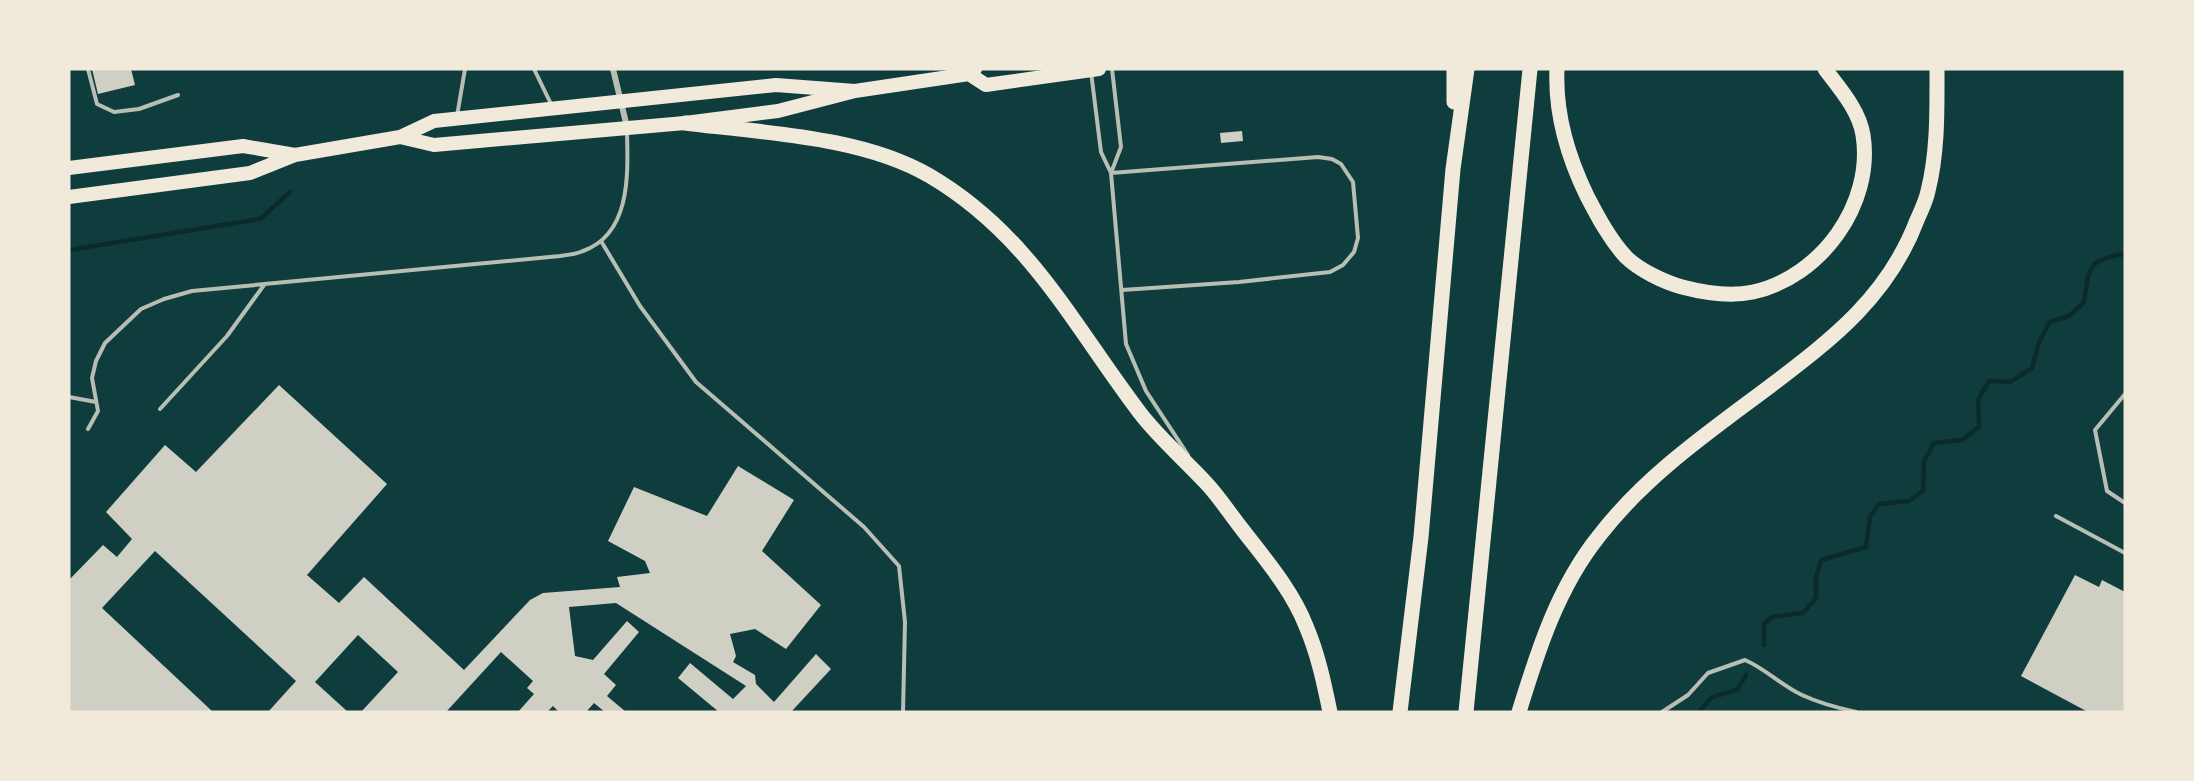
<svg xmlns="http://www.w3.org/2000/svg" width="2194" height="781" viewBox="0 0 2194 781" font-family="Cabin,sans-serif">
<rect width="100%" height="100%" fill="#0f3d3e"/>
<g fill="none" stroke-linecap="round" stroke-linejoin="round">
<path stroke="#0a2a2b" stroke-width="4.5" d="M69,250L260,219L290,192
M1764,645V624L1772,617L1803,613L1816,598V578L1821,560L1866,547L1870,517L1879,504L1909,501L1923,491L1924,461L1934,443L1962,440L1979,427L1978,400L1989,381L2010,382L2032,368L2039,342L2050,322L2069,316L2084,302C2089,268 2087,259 2125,254
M1699,712L1712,697L1737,690L1746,675"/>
</g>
<path fill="#cfcfc3" d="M92,69H131L135,85L98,94Z
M1242,131L1243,141L1221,143L1220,133Z
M279,385L387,484L307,575L339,603L364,577L464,670L530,600L543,593L620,587L617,577L650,573L645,561L608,541L634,487L707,516L738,466L794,500L762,551L821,605L786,649L755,629L730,634L736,656L733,662L755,675L756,684L774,702L816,654L831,669L791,712H719L678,678L690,663L733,699L746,686L616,603L569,607L575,656L593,660L627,621L639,632L604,674L616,685L607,696L626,712H605L594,703L586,712H559L553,706L547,712H518L534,694L527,688L533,681L501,652L446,712H361L398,672L358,635L315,682L348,712H268L296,681L155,551L102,608L213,712H69V580L103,545L117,557L132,539L106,512L165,445L196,472Z
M2075,575L2099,587L2102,580L2125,592V712H2088L2021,676Z"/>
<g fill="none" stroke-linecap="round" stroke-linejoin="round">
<path stroke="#b8beb3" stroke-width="4" d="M88,69L97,104L114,112L139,109L178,95
M534,69L552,106
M1091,72L1101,152L1111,173L1126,344L1146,391L1188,455
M457,116L465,69
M1111,173L1318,157L1332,159L1341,164L1353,182L1358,238L1354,252L1343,265L1330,272L1239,282L1122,290
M1111,173L1121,147L1112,69
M601,241L640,306L696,382L864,527L899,566L905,622L903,712
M2125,394L2095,430L2107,491L2125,503
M69,397L96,402
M160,409L227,336L264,285
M88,429L98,411L92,378L96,361L105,343L141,309L164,299L192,291L560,256C568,255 576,254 583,251C631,234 628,174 627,132
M2056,516L2125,553
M1662,712L1688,695L1708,673L1745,660C1766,669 1782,686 1802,695C1819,703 1838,708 1856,712"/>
<path stroke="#b8beb3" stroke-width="6" d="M613,69L627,127"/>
<path stroke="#f1e9da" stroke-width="14" d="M969,74L986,85L1099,69
M400,137L434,145L685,123L778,111L855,91L969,74L975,69
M69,168L243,146L295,155
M69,197L250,173L295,155L400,137L434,121L776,85L855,91"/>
<path stroke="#f1e9da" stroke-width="15" d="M1557,69C1555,112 1568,157 1587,196C1598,217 1610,240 1626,257C1639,270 1664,282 1682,287C1705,293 1730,297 1753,292C1821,277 1874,204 1863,135C1859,110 1840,89 1825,69
M1454,102V69
M685,123C763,133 862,136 930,176C1030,235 1073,325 1140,413C1160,439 1185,460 1207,484C1220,498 1230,514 1242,529C1265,559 1292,590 1306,626C1318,654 1324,683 1330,712
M1400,712L1421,537L1453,169L1467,69
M1466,712L1530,69
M1519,712C1538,650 1558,587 1599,536C1645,476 1709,432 1769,387C1832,339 1888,297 1917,220C1921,211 1926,201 1928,191C1938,151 1937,110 1937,69"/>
</g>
<rect width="2194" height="781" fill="none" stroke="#f1e9da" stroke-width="141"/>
</svg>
